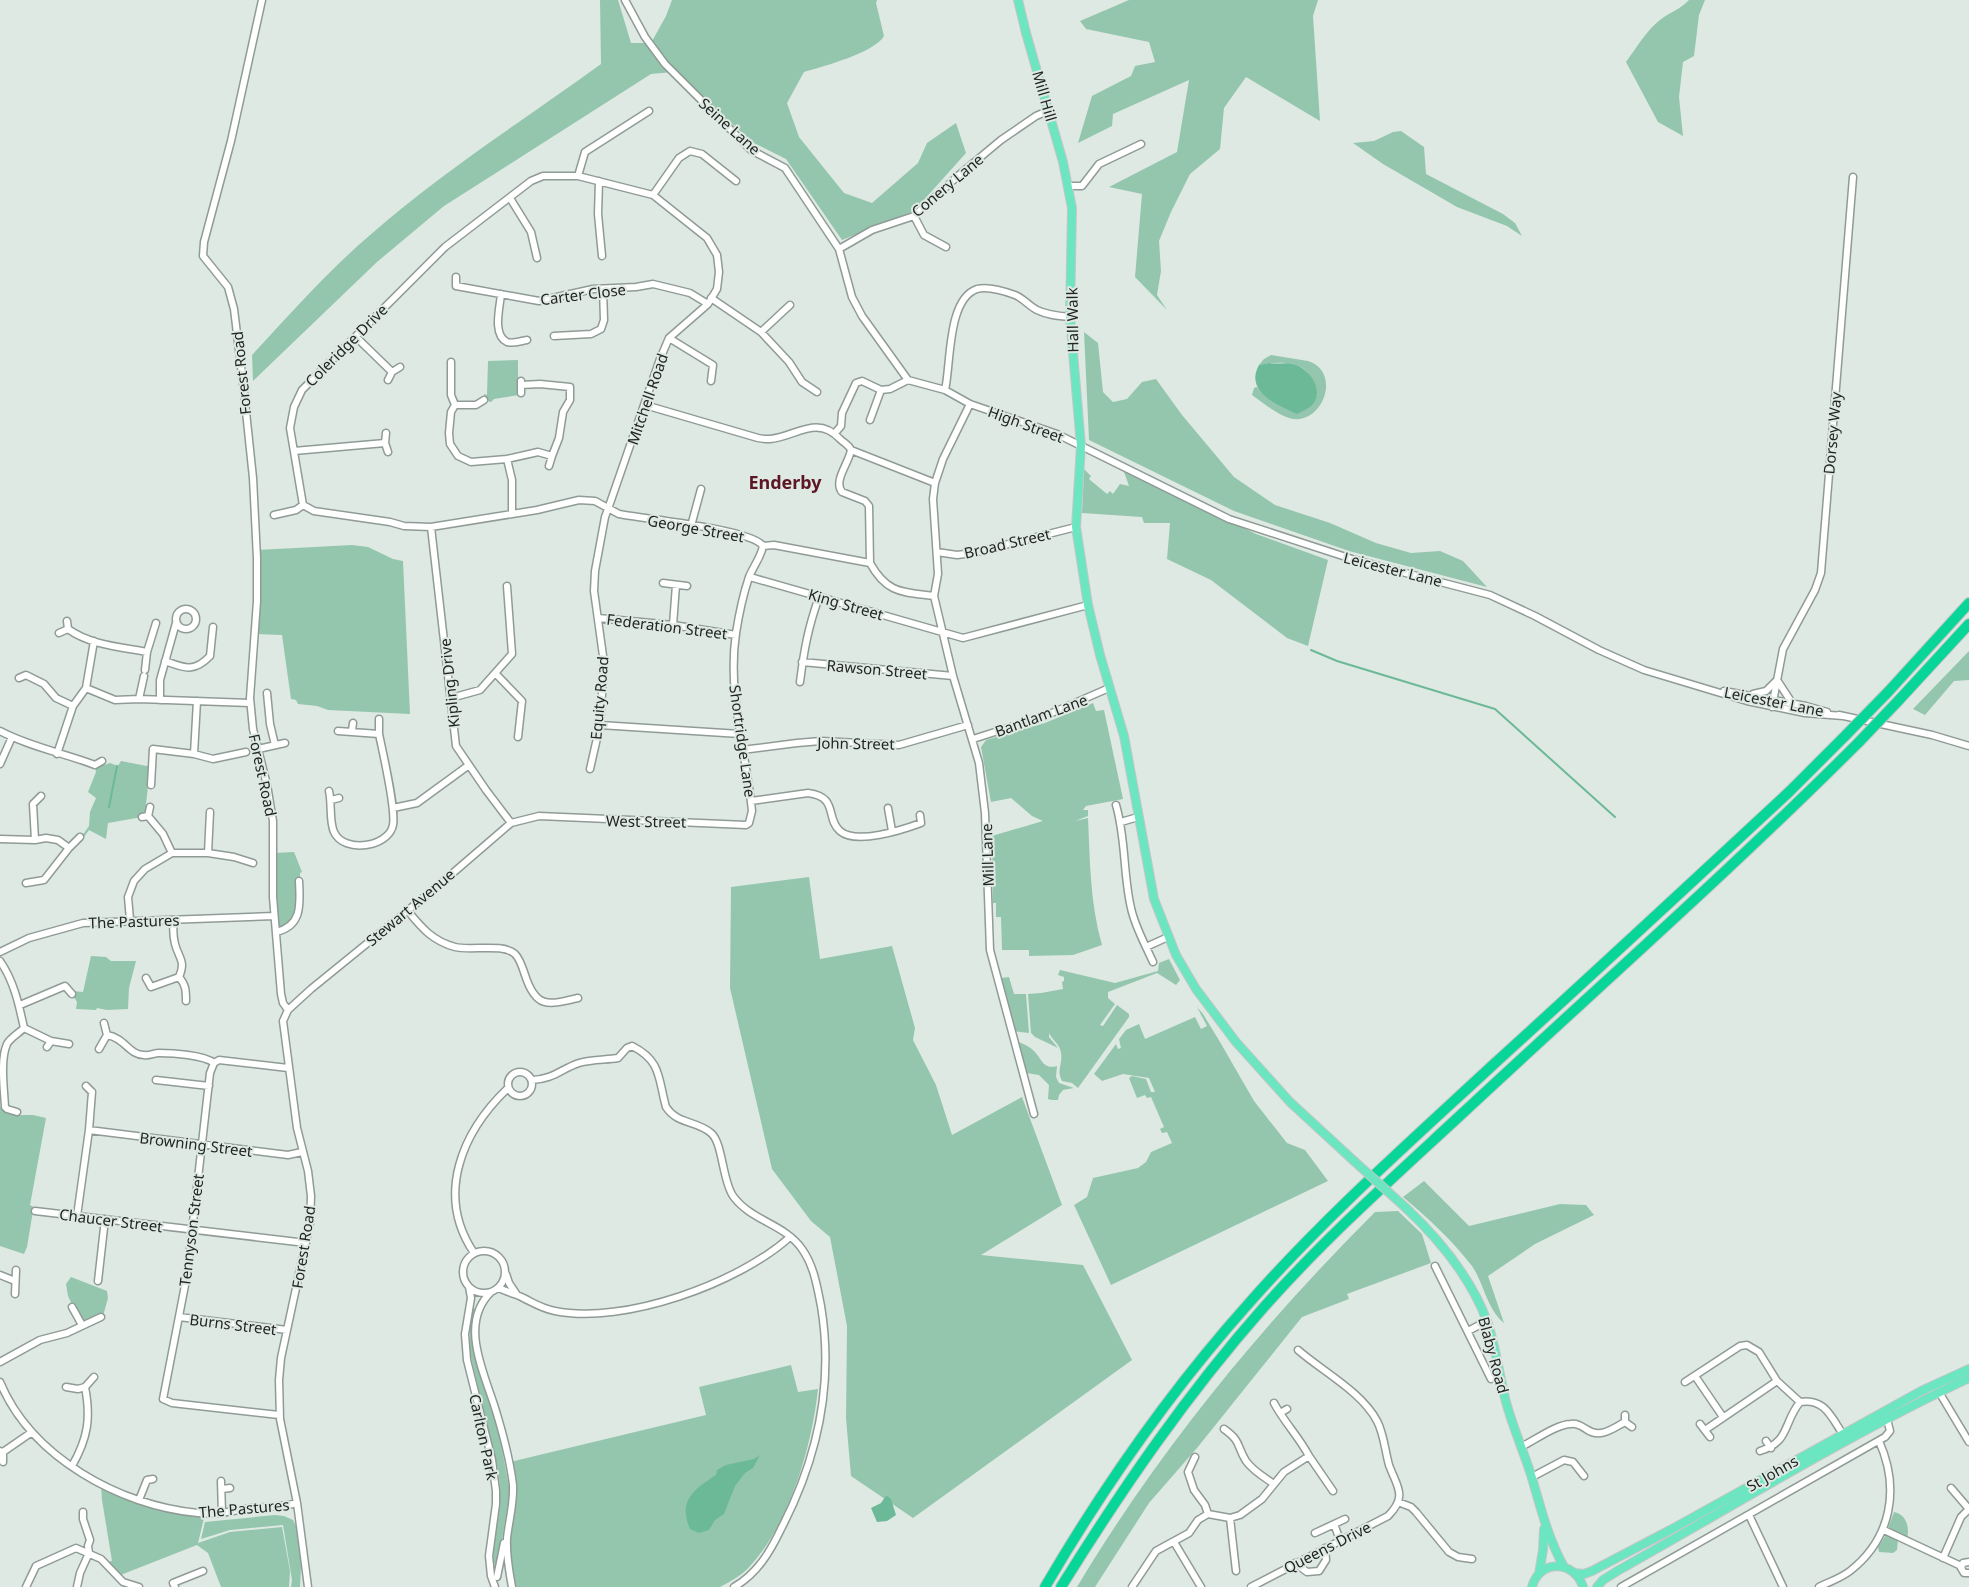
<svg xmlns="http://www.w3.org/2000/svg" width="1969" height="1587" viewBox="0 0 1969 1587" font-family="'Noto Sans',sans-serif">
<rect width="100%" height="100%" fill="#dee9e3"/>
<path fill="#94c6ad" d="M600,0H618L631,43H651L666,16L672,0H877L876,3L884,36C874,53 824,66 804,72L787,103L799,137L844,193L872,203L918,163L927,143L956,123L966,153L914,211L842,240L786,159L754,143L673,72L651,74L444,206L377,262L253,381L252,355C290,314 327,272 369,236C440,173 524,120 601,64Z
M1129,0H1318L1313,16L1320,121L1246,77L1224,108L1220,149L1190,174L1171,212L1159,241L1161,271L1157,295L1167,310L1135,277L1142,194L1109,187L1177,152L1189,80L1113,114L1112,126L1078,143L1092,96L1131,76L1135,66L1155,62L1149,42L1086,29L1080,21Z
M1689,0H1705L1699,15L1694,56L1683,62L1679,97L1683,136L1658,122L1626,62C1637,47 1646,31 1660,20C1670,12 1681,9 1689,0Z
M1401,131L1424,147L1426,174L1503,214L1515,223L1522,236L1507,226L1457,207L1383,164L1353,143L1374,141L1393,132Z
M1084,332L1098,343L1103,392L1113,402L1127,399L1142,382L1156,379L1182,415L1234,477L1275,505L1330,523L1376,543L1411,553L1440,551L1463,561L1487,587L1349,551L1234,511L1089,440Z
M1271,355L1308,361C1343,372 1322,428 1289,418C1277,414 1263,403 1252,395L1254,388L1257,387L1261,392L1306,409L1314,403L1317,394C1314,387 1312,378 1307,372C1297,360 1272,362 1259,365L1264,359Z
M518,360V377L521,381L519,395L494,399L491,402L484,400V394L487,395L488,361Z
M1084,469L1091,476L1089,479L1107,494L1110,491L1113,494L1120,484L1129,486L1123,469L1256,534L1328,560L1308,646L1287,638L1211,580L1167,559L1170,523H1144L1142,517L1082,513Z
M352,545L368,547L393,559L403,561L410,714L328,710L317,706L298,704L296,700L291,699L282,635L255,634L257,550Z
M1969,651V680L1954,681L1925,715L1913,709Z
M1093,703L1096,711L1104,710L1123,799L1086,806L1083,810H1088V816L1075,821L1088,818C1090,861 1090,903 1102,945L1073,955L1029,956V950H1002L1001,917H996V903H993L992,836L1043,821L1032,816L1011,798L991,802L981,747L986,740L1045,723Z
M102,761L104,765L110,763L118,766L121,761L152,767L151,785L148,786L146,804L150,807L148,816L108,823L106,839L89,830L84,837L82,836L89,826L90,812L96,798L88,792L96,772L95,765Z
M294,852L302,872L300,873V902L293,924L276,932L274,853Z
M809,877L820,959L892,946L915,1028L913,1040L936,1085L952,1135L1022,1097L1062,1205L981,1255L1083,1265L1132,1360L913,1518L851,1476L846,1418L847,1326L830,1237L811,1221L772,1169L730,988L731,887Z
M91,956L106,957L111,961H136L129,988L128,1009L107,1010L97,1008L96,1010L76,1009L77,1002L72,994L73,991L83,992Z
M1169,959L1180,980L1176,985L1157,973L1108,992V998L1115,1004L1100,1025L1103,1026L1117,1005L1129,1014V1017L1078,1088L1072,1083L1062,1081C1056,1070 1063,1064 1061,1053C1060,1044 1052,1040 1049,1033V1037L1058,1048L1035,1037L1031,1033L1028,994L1041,993L1063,989L1062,982L1064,981V977L1058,975L1060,970L1115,983L1158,971L1159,963Z
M1009,977L1014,994H1026L1029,1033L1012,1031L1001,978Z
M1197,1007L1203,1014L1220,1042L1254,1101L1287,1143L1305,1150L1328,1181L1111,1285L1074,1205L1087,1197L1093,1178L1138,1168L1146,1162L1151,1152L1172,1143L1167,1132L1162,1133L1160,1129L1164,1127L1151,1097L1147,1098L1145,1095L1137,1098L1129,1078L1132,1076L1146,1079L1151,1092H1155L1149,1078L1123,1074L1102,1081L1094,1074L1116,1044L1118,1049L1121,1048L1119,1039L1126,1030L1139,1024L1145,1039L1195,1017L1201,1029L1207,1026Z
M1015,1041C1022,1043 1029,1046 1034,1051C1042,1059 1043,1070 1057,1066L1056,1077L1059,1083L1074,1088L1063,1090L1059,1095L1058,1100H1052L1048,1099L1049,1085L1039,1075L1026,1073Z
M0,1107C6,1106 16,1109 19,1115H33L46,1118L30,1205L35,1208L33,1211L27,1247L24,1254L0,1246Z
M1424,1181L1469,1226L1560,1204L1586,1205L1594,1215L1535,1244L1488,1276L1504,1323C1487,1309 1484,1284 1472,1266C1452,1240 1428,1218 1403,1197Z
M1398,1211L1422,1234L1431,1263L1347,1294L1349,1299L1302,1317L1197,1448L1149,1503L1095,1587H1077C1159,1450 1262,1325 1375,1212Z
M71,1277L107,1291L108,1298L103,1316L82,1325L68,1296L66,1284Z
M473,1308L475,1309L473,1319L474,1352L499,1434L510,1492L497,1569C488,1558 498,1526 499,1512C501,1498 500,1484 498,1470L470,1353V1323Z
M791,1365L798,1392L818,1389C812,1446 790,1522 751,1565C743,1575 731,1581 720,1587H515L509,1549L511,1525L510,1462L706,1415L699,1387Z
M101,1484L139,1500L205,1514L198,1543L230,1532L282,1527L290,1571L289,1587H221L208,1553L197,1545L118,1576L104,1562L112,1561L102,1500Z
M1894,1512C1906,1514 1910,1527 1907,1539L1888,1528Z
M275,1515L284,1516L293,1520L296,1526L301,1566L300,1587H291L292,1580L283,1525L230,1530L201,1539L205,1522Z
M1886,1535L1898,1539L1897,1550L1893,1553L1879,1552L1878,1547Z"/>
<path fill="#6cb997" d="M1269,363C1278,365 1288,361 1296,365C1310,370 1323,389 1314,403C1310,408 1303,411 1297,414C1278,405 1244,392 1259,365Z
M760,1455L753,1468L745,1473L735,1486L724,1514L715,1520L709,1530L699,1533L690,1529C678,1501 693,1490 716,1475L717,1470L726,1465L754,1459Z
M887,1496L891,1499L896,1515L887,1521L877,1522L871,1508L881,1503L885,1497Z"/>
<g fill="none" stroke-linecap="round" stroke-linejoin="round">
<path stroke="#6cb997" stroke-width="2" d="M1311,650L1337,661L1495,709L1615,817
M109,807L117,766"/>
<g stroke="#909b96" stroke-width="9">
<path id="minor" d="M262,0L231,141L204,242L203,256L228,287L234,309L243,383L253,478L257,558V601L250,698L253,729L267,785L273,821V897L281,994L283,1003L288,1010
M625,0L645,37L665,64L751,150L785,168L839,249L852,297L862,316L908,380L945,390L970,404L1057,434L1229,519L1352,559L1490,595L1535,616L1599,650L1644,670L1747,701L1805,713L1843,716
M578,176L585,152L649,111
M599,181L598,214L602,256
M1068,186H1082L1099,164L1141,144
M653,195L679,158L690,151L702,154L736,181
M510,198L531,232L537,258
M914,216L924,235L946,247
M839,249L872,230L914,216L959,175L1001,140L1036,116L1050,110
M456,277V286L539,301L593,289L636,287L653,284L690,293L708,304
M501,294C500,307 492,335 507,342C512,344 521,341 527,340
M711,298L761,332L789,362L802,382L817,392
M761,332L790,305
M554,336L591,334L601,329L604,320L603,289
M356,337L392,372
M669,338L713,365L711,381
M451,362V395L455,405L451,412L449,433L450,444L458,456L471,462L507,459L538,452L552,456L559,438L563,412L570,400V387L540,384L521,385
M388,380L392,372L400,367
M881,390L890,389L908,380
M945,390C951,365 947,299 977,289C988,286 1004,291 1015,295C1023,298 1029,306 1037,310C1047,315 1058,316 1070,317
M521,393V381
M970,404L943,459L935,483L933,499L938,574L934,596L953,676L979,763L985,813L990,950L1034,1114
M455,405H476L484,400
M645,405L758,438C762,439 766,439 770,439C795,437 817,414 840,439C844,443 849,445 851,450C849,463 833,481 842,492L865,501L869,506L870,563C887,594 903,592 934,596
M870,420L881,390
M386,433L385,443L388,452
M835,433L841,426L842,413L856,383L862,381L881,390
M851,450L935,483
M294,451L385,443
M507,459L512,480V514
M549,466L552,456
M274,515L296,510L303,505
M691,526L701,489
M431,527L456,746L486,790L511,823
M763,546L774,545L870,563
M937,552L957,555L973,553L1076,527
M750,577L963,638L1088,605
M663,583L687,586
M176 619a10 10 0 1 1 20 0a10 10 0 1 1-20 0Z
M598,618L673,625L736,635
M67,621L68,629
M673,625L676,585
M68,629C90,645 121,647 147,652
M59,633L68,629
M165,661C184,668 194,673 210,656L213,627
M802,662L953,676
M145,670L147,652L156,623
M496,674L522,701L518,737
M19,678L26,675L44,684L56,698L73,706
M1777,680L1792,703
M800,682C804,650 808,628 819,597
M86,688L115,700L139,699L250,703
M1724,691L1806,706L1827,712
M267,693L270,724L275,745
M1753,694L1766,691L1776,681
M451,698L480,690L512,654L507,586
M139,699L144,676
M160,700V680L176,623
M197,701L194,754L213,759L246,752
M1772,707L1783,649L1815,590L1821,573L1853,177
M1839,715L1932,735L1969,746
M379,719V734
M600,725L740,734
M0,731C30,747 64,753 95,765
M352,731L353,723
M973,739L1045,716L1109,688
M258,749L285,743
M742,750L797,743L821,741L899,745L968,725
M57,754L73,706L86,688L94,641
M0,764L12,737
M95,765L102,761
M590,769L600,725L604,663L594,591L595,571L605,517L608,509L660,359L669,338L708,304L717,289L719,272L717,255L707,238L653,195L578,176H543L531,181L445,247L302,390L294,407L290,428L303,505L314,511L390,522L404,526L431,527L537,510L579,500L595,501L619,514C644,519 752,529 763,546
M151,785L153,749L194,754
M329,791C332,803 329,821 334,832C344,854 389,847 393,825C396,808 383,754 379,734L338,731
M331,800L339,798
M751,801L808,793C839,797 825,818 840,831C856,845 902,830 921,823L920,815
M1116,805C1126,839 1123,874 1131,908C1135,927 1145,944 1153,962
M393,808L417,803L469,765
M888,808L892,831
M148,816L150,807
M142,817L148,816L163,834L172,853
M1121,822L1138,817
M0,839L35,840L46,838L58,840L69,848L44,880L26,883
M35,840L33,804L41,796
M69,848L80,837
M208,853L210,812
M407,910C421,927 432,941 455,947C471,951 503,943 515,954C520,959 523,969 525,975C536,1009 548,1005 578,998
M130,920L128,897L134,881L145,869L172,853H208L234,857L253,863
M174,920C173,927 173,936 175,944C179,959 186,961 179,977C186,985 186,991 186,1001
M276,932C303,926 300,903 299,881
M1146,947L1168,937
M0,952L29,938L83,923L274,916
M0,961C14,981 19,1005 24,1028C19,1033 10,1038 7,1044C0,1060 4,1088 5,1107L7,1109L17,1112
M146,978L151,987L179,977
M20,1005L65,986L72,994
M104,1023L107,1035
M24,1028L51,1041L69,1044
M107,1035C125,1038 129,1055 144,1055C149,1056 154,1053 159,1053C173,1053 204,1055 214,1063
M47,1047L51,1041
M99,1049L107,1035
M214,1063L210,1073L187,1275L163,1399L172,1403L279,1415
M214,1063L219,1060L288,1068
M508 1084a12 12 0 1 1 24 0a12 12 0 1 1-24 0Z
M156,1080L209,1086
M532,1080C554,1079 561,1069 579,1063C592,1059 606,1060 618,1058L627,1048L632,1046C662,1061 658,1079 666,1107C678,1125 696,1120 711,1133C723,1143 722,1180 733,1196C751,1221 785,1224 802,1249C814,1266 817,1286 821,1306C834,1384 817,1460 781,1529C770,1552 757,1574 734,1587
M86,1086L92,1092
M89,1130L288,1155L302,1152
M35,1211L306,1243
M77,1216L89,1130L92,1092
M463 1272a21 21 0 1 1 42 0a21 21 0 1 1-42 0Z
M474,1253C435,1195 462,1132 508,1088
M1435,1266L1491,1379
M506,1274L509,1283L517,1295
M0,1275L15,1281
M98,1281L105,1219
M469,1287L471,1298L465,1334L467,1360L492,1460L496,1491V1504L489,1556L491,1576L495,1587
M499,1288C505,1291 511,1293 517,1295C531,1301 539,1308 555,1311C624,1325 739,1283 790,1237
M491,1292C458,1324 485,1374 496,1411C503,1434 510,1460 513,1485C514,1503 509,1520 507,1538C506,1554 509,1571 512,1587
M15,1294L16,1270
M72,1307L82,1325
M179,1317L287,1330
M1468,1331L1487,1321
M0,1362L40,1340L67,1333L101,1317
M1695,1376L1723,1417
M0,1382C31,1457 120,1506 198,1513C216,1515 234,1511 251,1508C266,1507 283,1507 297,1503
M1685,1382L1740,1346L1747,1345L1759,1352L1777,1381L1800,1402
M66,1387L78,1389L85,1387
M1939,1392L1969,1442
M1274,1403C1284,1422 1299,1437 1309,1456
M1280,1413L1287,1409
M1625,1415V1422L1632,1427
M1700,1424L1710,1437
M1224,1429C1242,1442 1236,1445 1246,1461C1253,1471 1264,1477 1274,1484
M1705,1430L1777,1381
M1766,1441L1771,1448
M1521,1447C1535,1440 1557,1424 1571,1424C1577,1423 1581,1426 1586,1429C1600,1439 1612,1429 1625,1422
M0,1451L3,1452L32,1432
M1760,1451C1790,1442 1783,1423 1800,1402C1824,1398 1831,1416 1842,1433
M1195,1457L1188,1472L1194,1490L1205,1505L1208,1514
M3,1462V1452
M72,1466C88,1438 91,1418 85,1387L94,1377
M1532,1477L1564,1460L1573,1462L1584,1476
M221,1481L222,1513
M222,1489L230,1488
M139,1500L147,1480L153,1479
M1398,1502L1411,1507L1416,1512L1449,1552L1458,1557L1472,1559
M83,1512V1519L90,1540L88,1546L89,1553
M1749,1515L1783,1587
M1230,1518L1236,1571
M1334,1524L1340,1540
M1884,1530L1961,1566
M1315,1533L1345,1519
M1174,1542L1201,1587
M1943,1558L1961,1517L1969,1509L1951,1488
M1969,1562L1963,1563L1961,1568L1964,1573H1969
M1295,1563L1307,1572L1319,1571L1326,1560L1325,1548
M497,1577L504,1543
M26,1587L36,1566L76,1548L101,1559L123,1582L139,1587
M77,1587L80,1573L89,1553
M175,1587L173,1583L203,1571
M308,1587L297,1503L280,1419L279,1380L281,1358L310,1223L311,1196L308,1171L297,1128L283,1021L288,1010L311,989L439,885L511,823L539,816L746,825L749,823L752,811C746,752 727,693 736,633C739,614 743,595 749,577C753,567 761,557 763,546
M1132,1587L1156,1551L1189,1533L1198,1520L1208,1514L1230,1518L1240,1515L1262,1499L1284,1472L1309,1456L1333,1491
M1251,1587L1388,1516C1408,1496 1397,1487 1389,1465C1385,1451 1384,1434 1377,1421C1362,1392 1322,1371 1298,1350
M1621,1587L1885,1437L1890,1431L1887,1419
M1819,1587C1829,1582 1841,1578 1850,1571C1892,1538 1900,1488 1879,1441"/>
</g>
<g stroke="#c5c6c6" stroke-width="10">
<path id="major" d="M1018,0L1026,33L1063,162L1072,208L1070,317L1081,446L1076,527L1088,605L1100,655L1124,736L1154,899L1176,955L1196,989L1236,1042L1290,1102L1354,1161
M1406,1208C1440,1240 1470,1276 1487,1321C1496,1347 1499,1375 1506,1402C1513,1428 1524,1452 1532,1478C1541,1509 1548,1538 1564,1567
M1575,1573L1584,1574L1592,1571L1672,1529L1921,1391L1969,1369
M1539,1574L1543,1550L1544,1529
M1532,1587C1539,1559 1575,1560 1583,1587
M1597,1587L1603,1580L1619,1570C1735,1505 1848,1435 1969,1378"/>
</g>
<g stroke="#c5c6c6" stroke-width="12">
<path id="highway" d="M1888,692L1969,603
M1899,700L1969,624
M1045,1587C1104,1486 1172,1389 1250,1302C1325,1217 1411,1141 1494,1064C1593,974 1691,883 1789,792L1846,735
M1061,1587C1122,1489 1187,1394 1264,1307C1326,1237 1396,1175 1465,1111C1597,988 1732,869 1859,742"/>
</g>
<use href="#minor" stroke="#fff" stroke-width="6"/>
<use href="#major" stroke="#6be6c1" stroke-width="8"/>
<use href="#highway" stroke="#08d698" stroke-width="10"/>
<g stroke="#c5c6c6" stroke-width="10" stroke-linecap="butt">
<path id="major-bridge" d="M1354,1161L1406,1208"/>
</g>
<g stroke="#c5c6c6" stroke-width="12" stroke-linecap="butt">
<path id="highway-bridge" d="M1846,735L1888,692
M1859,742L1899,700"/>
</g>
<use href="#major-bridge" stroke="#6be6c1" stroke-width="8"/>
<use href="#highway-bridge" stroke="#08d698" stroke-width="10"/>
</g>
<g text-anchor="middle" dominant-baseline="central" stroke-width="4" stroke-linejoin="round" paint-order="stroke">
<g font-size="15" fill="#212523" stroke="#dee9e3">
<text transform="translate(1045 96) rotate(74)">Mill Hill</text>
<text transform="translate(730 126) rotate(42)">Seine Lane</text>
<text transform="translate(947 185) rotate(-40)">Conery Lane</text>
<text transform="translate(583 294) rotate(-7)">Carter Close</text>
<text transform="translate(1072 320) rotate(-91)">Hall Walk</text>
<text transform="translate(346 345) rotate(-45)">Coleridge Drive</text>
<text transform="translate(241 373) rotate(-96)">Forest Road</text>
<text transform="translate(647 399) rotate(-71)">Mitchell Road</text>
<text transform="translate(1026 424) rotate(20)">High Street</text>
<text transform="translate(1832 433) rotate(-85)">Dorsey Way</text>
<text transform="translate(696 528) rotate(10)">George Street</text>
<text transform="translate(1007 543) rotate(-13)">Broad Street</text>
<text transform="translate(1393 569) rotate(14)">Leicester Lane</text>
<text transform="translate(846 604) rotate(16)">King Street</text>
<text transform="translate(667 626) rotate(7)">Federation Street</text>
<text transform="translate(877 669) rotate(5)">Rawson Street</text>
<text transform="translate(449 683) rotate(-96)">Kipling Drive</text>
<text transform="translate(599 698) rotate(-85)">Equity Road</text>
<text transform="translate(1774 701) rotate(11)">Leicester Lane</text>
<text transform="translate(1041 715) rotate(-20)">Bantlam Lane</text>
<text transform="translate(743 741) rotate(82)">Shortridge Lane</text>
<text transform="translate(856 743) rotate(1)">John Street</text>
<text transform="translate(263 775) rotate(78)">Forest Road</text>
<text transform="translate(646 821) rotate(1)">West Street</text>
<text transform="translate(987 855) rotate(-92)">Mill Lane</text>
<text transform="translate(410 907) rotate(-40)">Stewart Avenue</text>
<text transform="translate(134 921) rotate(-2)">The Pastures</text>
<text transform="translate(196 1144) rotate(7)">Browning Street</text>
<text transform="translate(111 1220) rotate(7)">Chaucer Street</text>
<text transform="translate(191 1230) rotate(-83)">Tennyson Street</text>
<text transform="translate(303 1247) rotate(-81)">Forest Road</text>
<text transform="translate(233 1324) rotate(7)">Burns Street</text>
<text transform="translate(1494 1355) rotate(75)">Blaby Road</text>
<text transform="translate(484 1437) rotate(78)">Carlton Park</text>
<text transform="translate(1772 1473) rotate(-30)">St Johns</text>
<text transform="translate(244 1508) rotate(-5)">The Pastures</text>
<text transform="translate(1327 1547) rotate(-27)">Queens Drive</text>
</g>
<g font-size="18" font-weight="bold" fill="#5c1624" stroke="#dee9e3">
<text x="785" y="482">Enderby</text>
</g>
</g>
</svg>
